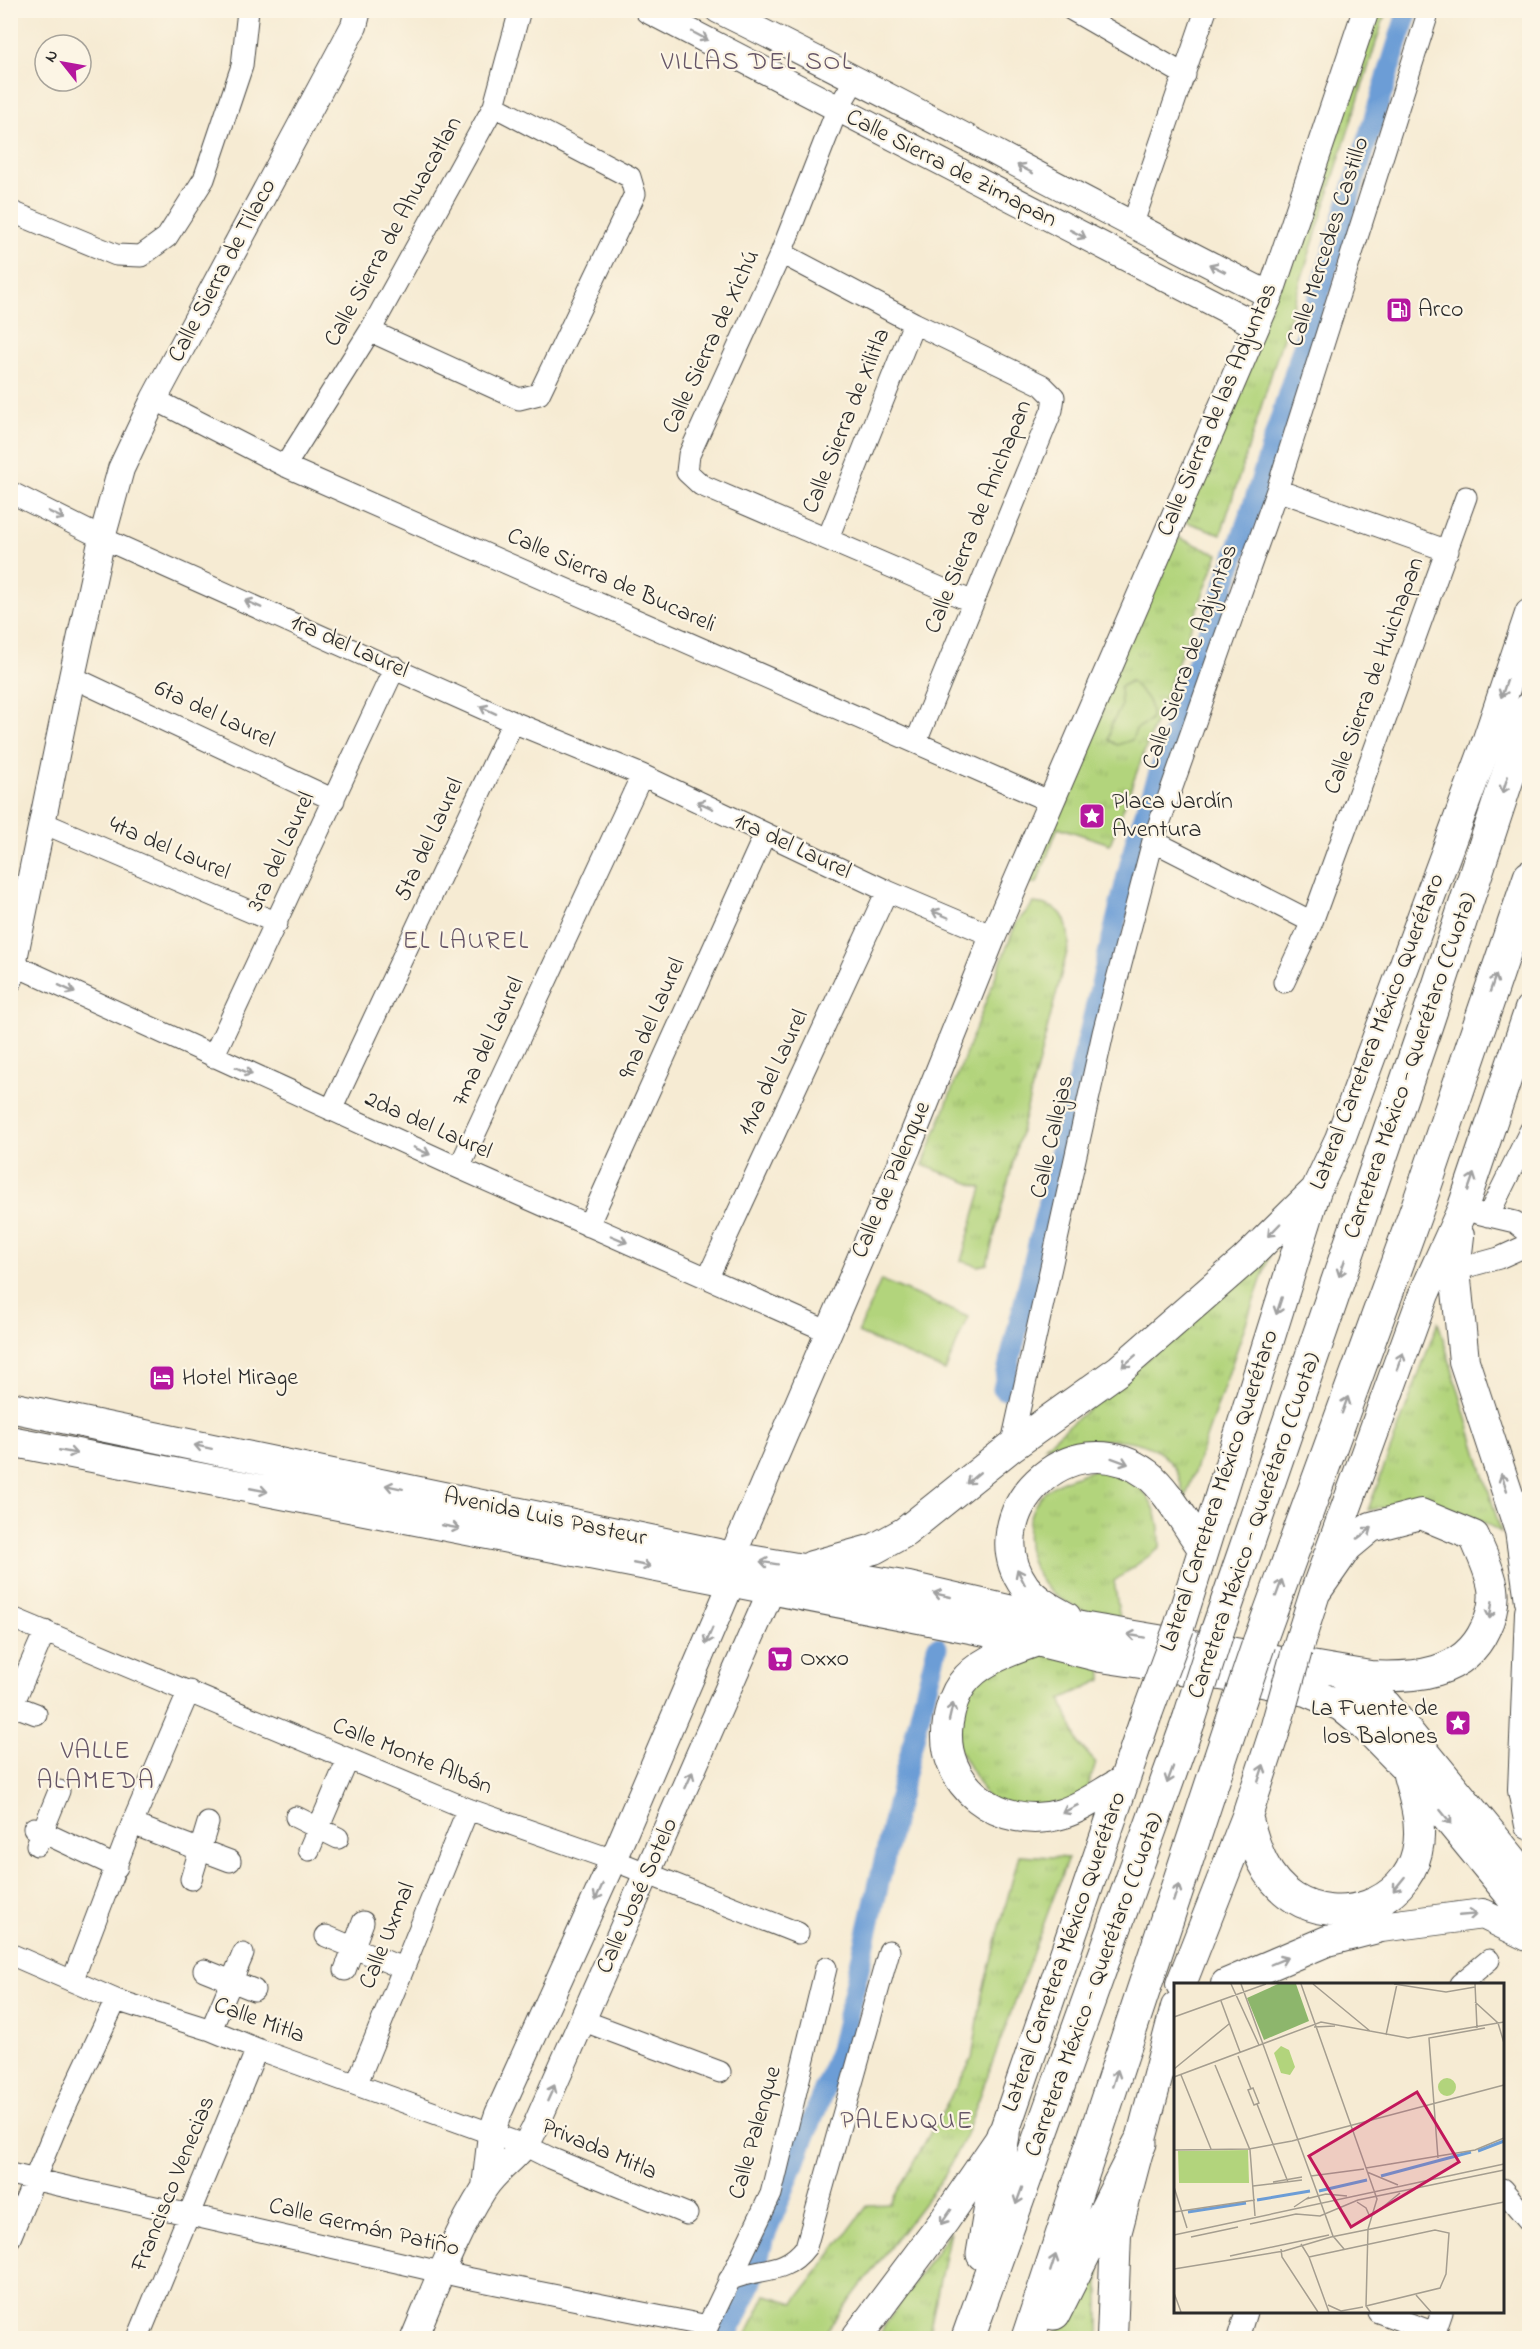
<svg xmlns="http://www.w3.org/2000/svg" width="1540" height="2349" viewBox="0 0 1540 2349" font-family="'Indie Flower',sans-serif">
<defs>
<pattern id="grass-tufts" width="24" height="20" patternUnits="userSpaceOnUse" patternTransform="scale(1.5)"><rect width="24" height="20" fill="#b2d47c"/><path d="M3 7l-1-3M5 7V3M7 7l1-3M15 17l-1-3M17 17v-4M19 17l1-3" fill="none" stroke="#99b66b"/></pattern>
</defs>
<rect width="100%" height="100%" fill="#fcf5e5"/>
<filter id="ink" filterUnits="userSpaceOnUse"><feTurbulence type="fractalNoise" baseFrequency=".0167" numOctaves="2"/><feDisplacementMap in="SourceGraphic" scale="12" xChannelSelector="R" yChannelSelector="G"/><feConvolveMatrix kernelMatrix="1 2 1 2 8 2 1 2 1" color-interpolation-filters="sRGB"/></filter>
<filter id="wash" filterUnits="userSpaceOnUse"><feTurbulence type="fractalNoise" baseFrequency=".008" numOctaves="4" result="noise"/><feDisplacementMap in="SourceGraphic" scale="24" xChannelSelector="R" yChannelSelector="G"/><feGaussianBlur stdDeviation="1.35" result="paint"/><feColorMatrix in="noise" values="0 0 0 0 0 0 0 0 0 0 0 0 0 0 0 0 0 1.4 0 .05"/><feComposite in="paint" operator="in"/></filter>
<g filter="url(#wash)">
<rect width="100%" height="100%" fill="#f6ebd3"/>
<path fill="url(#grass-tufts)" stroke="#6e8054" stroke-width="1.5" d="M1379,11H1386L1221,534L1178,519L1314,202Z
M1170,534L1218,554L1110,844L1058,827L1037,883L1026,884Z
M1034,903C1063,906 1068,918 1069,944L987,1264L978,1266L961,1261L982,1188L923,1165L1016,923Z
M1270,1254L1185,1499C1182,1491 1181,1480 1177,1472C1152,1426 1087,1441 1045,1446Z
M1438,1322L1501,1532C1450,1502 1425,1502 1368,1510Z
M1097,1469C1143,1481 1161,1500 1160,1548L1114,1581L1121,1625C1099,1615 1069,1608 1050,1591C1023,1566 1017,1511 1050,1488C1063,1479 1082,1474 1097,1469Z
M1005,1653L1101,1657L1102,1680L1061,1699L1079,1744L1096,1763L1083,1803L993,1808L947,1728L951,1707Z
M1019,1855L1068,1858L966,2134L945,2175L821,2338H745L766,2295L794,2303L868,2205L890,2204L972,2059L982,1994Z
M950,2231L928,2338H876Z
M1099,2251V2338H1052Z"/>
<path fill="#b2d47c" stroke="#6e8054" stroke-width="1.5" d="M1131,681C1142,692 1155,703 1150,721L1136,729L1132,740L1117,745L1109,740L1111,725L1121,707L1120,687Z
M881,1280L968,1317L945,1371L858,1333Z"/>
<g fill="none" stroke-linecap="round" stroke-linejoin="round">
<path stroke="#6c9dd6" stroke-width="21" d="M1003,1389L1136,839L1256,496L1408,10
M726,2338L751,2284L763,2241L840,2050L898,1801L937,1647"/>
</g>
</g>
<g filter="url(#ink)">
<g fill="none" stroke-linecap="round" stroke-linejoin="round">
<g stroke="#494844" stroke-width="23">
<path id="minor" d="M1072,10L1185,75
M856,78L837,110L781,253L689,455L687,472L701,485L973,602
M10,211L116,255L141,256L167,237L204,179L242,66L248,10
M1132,226L1206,10
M781,253L914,323L1042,385L1054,397L1052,410L916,742
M370,331L519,399L539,394L635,194L630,177L494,106
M154,399L285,466L1051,802
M285,466L370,331L494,106L520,10
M1277,490L1448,551
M10,492L102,538L513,722L642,775L887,891L993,936
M828,538L914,323
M72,677L334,800
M41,822L277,923
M1153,841L1312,922
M10,963L459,1168L827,1331
M1284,982L1312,922L1466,497
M213,1057L395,667
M331,1110L513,722
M459,1168L642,775
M1477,1213L1515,1222L1530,1234
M1488,1216L1530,1131
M588,1226L765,834
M1455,1270L1499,1258L1530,1244
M708,1277L887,891
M1011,1447L1103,1033L1153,841L1277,490L1429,10
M10,1617L468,1809L613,1860L798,1933
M10,1704L36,1714
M10,1711L45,1631
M296,1817L338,1838
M132,1824L230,1861
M34,1828L117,1867
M37,1845L59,1791
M309,1850L348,1759
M191,1879L208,1823
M326,1936L402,1968
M10,1954L116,2000L211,2030L257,2049L526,2146L550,2158L687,2214
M204,1970L254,1990
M345,1970L363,1922
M73,1979L132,1824L189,1691
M1460,1984L1489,1960
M584,2021L720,2072
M211,2030L243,1954
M357,2083L468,1809
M10,2174L467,2278L708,2326
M1502,2189L1530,2222
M10,2238L57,2125L116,2000
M729,2280C760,2266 784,2276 806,2247L889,1951
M1378,2312L1435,2333
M138,2338L257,2049
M702,2338L771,2194L826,1968
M1238,2338L1246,2312
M1433,2338L1442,2312"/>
</g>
<g stroke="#494844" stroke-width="28">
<path id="tertiary" d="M648,10L1256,325
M718,10C904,101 1084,202 1270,295
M10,979L72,677L102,538L121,469L154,399L354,26L358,10
M732,1557L908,1147L993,936L1270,295L1366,10
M485,2187L491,2134L498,2114L613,1860L732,1582
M414,2338C435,2288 455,2234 484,2189C499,2166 522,2156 534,2130L771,1591"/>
</g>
<g stroke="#494844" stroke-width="32">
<path id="secondary" d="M1459,1236L1455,1270L1464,1361L1520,1531L1530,1601
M10,1407L732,1557L909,1587L1081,1627L1370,1676C1415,1678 1464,1675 1485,1629C1491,1617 1495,1602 1493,1588C1490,1570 1481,1553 1474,1536L1421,1514L1371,1527L1347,1547L1315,1593
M10,1441L1037,1641L1101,1657L1253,1680L1306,1691L1341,1706L1363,1724L1407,1769L1530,1919
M812,1566L874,1549L905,1532L1011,1447L1119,1370L1245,1260L1314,1192
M1530,1612L1523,1790L1530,1825
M1066,1617C1051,1609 1036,1601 1025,1587C973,1515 1070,1417 1147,1474C1166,1488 1187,1526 1202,1547
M1179,1627L1316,1190L1340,1139L1485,748L1530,614
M1037,1641C1011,1651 979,1660 962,1684C954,1695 950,1709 948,1722C938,1785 1001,1832 1061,1814C1082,1808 1103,1792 1122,1782
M1297,1650L1315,1593L1424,1294L1462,1210L1530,1009
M1341,1673L1386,1705L1530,1881
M1247,1816C1255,1847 1265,1880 1294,1898C1338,1926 1405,1905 1417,1852C1423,1827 1415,1800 1408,1775
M1181,1984L1247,1816L1274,1733
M1226,1984L1327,1941L1381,1927L1483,1914L1530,1937
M856,2338L944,2221L1003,2135L1147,1714
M1112,2338L1116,2234L1176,2007"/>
</g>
<g stroke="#494844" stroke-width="35">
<path id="trunk" d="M1217,1632L1426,1025L1530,709
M1259,1643L1417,1209L1530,877
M983,2254L1003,2135
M1054,2313L1140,2143
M968,2338L1189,1720
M1028,2338L1232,1723"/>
</g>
<use href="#minor" stroke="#fff" stroke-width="21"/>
<use href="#tertiary" stroke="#fff" stroke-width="26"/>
<use href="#secondary" stroke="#fff" stroke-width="30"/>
<use href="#trunk" stroke="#fff" stroke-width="33"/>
<g stroke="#494844" stroke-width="32" stroke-linecap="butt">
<path id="secondary-bridge" d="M1147,1714L1179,1627
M1274,1733L1297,1650"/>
</g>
<g stroke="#494844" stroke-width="35" stroke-linecap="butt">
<path id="trunk-bridge" d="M1189,1720L1217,1632
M1232,1723L1259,1643"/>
</g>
<use href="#secondary-bridge" stroke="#fff" stroke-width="30"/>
<use href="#trunk-bridge" stroke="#fff" stroke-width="33"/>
</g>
<defs><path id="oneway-shaft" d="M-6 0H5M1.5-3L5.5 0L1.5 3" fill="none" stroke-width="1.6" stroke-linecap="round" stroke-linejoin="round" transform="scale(1.5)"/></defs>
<g stroke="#a0a0a0">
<use href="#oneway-shaft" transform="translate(700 36) rotate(28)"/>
<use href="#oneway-shaft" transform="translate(1025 169) rotate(-152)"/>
<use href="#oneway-shaft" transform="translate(1078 234) rotate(27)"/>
<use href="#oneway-shaft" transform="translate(1217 268) rotate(-154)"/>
<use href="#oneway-shaft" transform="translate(56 515) rotate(26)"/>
<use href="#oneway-shaft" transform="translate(253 604) rotate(-156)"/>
<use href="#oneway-shaft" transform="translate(1504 689) rotate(109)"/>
<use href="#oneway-shaft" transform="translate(488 710) rotate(-155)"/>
<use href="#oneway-shaft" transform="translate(1505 785) rotate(108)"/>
<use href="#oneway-shaft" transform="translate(705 805) rotate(-155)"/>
<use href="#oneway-shaft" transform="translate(940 914) rotate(-157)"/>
<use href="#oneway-shaft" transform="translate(1493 983) rotate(-71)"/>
<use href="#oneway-shaft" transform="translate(67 989) rotate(25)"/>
<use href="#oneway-shaft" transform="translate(244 1071) rotate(24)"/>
<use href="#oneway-shaft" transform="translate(422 1151) rotate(24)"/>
<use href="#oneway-shaft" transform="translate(1471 1182) rotate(-71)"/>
<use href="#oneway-shaft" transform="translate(1274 1230) rotate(134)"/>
<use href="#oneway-shaft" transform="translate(619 1239) rotate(23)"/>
<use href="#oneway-shaft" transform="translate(1342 1268) rotate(109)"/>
<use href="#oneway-shaft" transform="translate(1279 1306) rotate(108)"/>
<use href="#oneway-shaft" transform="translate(1129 1361) rotate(139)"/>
<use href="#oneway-shaft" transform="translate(1400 1361) rotate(-70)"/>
<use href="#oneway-shaft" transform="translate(1345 1405) rotate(-70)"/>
<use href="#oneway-shaft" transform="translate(203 1447) rotate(-168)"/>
<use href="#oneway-shaft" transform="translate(68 1452) rotate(11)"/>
<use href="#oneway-shaft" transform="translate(1120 1461) rotate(20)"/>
<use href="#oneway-shaft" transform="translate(973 1478) rotate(140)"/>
<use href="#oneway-shaft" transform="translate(1504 1482) rotate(-109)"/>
<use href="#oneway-shaft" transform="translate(394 1487) rotate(-168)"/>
<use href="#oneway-shaft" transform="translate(259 1490) rotate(11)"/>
<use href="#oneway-shaft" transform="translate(451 1527) rotate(11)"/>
<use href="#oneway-shaft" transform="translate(1365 1533) rotate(-37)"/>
<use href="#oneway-shaft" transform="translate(769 1563) rotate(-171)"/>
<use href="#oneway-shaft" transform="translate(642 1565) rotate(11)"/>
<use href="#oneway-shaft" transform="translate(1021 1577) rotate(-116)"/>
<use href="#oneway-shaft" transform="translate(1279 1588) rotate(-70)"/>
<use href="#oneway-shaft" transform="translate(942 1595) rotate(-167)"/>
<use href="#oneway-shaft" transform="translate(1491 1610) rotate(99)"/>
<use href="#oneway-shaft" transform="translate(709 1636) rotate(113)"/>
<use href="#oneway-shaft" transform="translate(1136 1636) rotate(-170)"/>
<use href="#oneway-shaft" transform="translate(951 1712) rotate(-77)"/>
<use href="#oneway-shaft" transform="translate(1261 1773) rotate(-72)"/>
<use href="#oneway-shaft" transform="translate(1170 1775) rotate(110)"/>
<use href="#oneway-shaft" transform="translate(689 1780) rotate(-66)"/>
<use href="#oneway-shaft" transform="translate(1070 1809) rotate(153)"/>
<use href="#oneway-shaft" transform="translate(1446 1817) rotate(51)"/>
<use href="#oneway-shaft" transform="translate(1399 1884) rotate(129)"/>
<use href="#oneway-shaft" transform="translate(599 1892) rotate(115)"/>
<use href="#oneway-shaft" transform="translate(1176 1893) rotate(-72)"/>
<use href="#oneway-shaft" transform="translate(1468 1915) rotate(-5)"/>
<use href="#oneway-shaft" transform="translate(1279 1961) rotate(-23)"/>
<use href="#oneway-shaft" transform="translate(1115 2078) rotate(-72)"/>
<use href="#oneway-shaft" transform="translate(551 2093) rotate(-66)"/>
<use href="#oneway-shaft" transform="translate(1019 2196) rotate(110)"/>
<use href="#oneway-shaft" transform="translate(946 2217) rotate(125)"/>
<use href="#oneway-shaft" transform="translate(1053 2263) rotate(-72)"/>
</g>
</g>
<defs>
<g id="fuel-square" transform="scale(1.35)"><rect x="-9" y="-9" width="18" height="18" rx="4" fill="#b5179e" stroke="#fcf5e5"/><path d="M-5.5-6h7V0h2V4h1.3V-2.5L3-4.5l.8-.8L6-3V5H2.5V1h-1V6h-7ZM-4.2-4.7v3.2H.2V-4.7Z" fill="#fff"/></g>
<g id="sight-square" transform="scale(1.35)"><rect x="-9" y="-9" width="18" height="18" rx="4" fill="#b5179e" stroke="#fcf5e5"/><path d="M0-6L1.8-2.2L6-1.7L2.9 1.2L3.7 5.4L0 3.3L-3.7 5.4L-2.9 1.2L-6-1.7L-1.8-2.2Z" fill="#fff"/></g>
<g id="hotel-square" transform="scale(1.35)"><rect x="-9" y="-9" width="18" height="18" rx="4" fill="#b5179e" stroke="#fcf5e5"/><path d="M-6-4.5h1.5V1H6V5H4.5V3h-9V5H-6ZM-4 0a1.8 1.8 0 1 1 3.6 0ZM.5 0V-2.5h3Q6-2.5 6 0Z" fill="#fff"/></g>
<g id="supermarket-square" transform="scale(1.35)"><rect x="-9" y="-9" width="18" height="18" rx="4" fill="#b5179e" stroke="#fcf5e5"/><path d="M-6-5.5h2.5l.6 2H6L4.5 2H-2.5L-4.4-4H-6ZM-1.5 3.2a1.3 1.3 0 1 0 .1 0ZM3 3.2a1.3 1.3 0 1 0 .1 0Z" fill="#fff"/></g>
</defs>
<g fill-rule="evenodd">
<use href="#fuel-square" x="1399" y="310"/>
<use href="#sight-square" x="1092" y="816"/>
<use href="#hotel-square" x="162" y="1378"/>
<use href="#supermarket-square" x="780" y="1659"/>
<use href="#sight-square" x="1458" y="1723"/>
</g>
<g text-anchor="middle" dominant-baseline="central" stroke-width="4.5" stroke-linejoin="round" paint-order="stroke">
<g font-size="24" fill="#2b2b2b" stroke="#fcf5e5">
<text transform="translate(951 169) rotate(27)">Calle Sierra de Zimapan</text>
<text transform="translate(394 232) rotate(-61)">Calle Sierra de Ahuacatlan</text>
<text transform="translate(1329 242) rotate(-72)">Calle Mercedes Castillo</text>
<text transform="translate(223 271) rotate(-62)">Calle Sierra de Tilaco</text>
<text transform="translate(712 342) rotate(-65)">Calle Sierra de Xichú</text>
<text transform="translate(1218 410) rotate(-67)">Calle Sierra de las Adjuntas</text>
<text transform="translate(847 421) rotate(-68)">Calle Sierra de Xilitla</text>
<text transform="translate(979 517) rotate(-68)">Calle Sierra de Anichapan</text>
<text transform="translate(611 581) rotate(24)">Calle Sierra de Bucareli</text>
<text transform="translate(349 647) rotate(24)">1ra del Laurel</text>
<text transform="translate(1191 657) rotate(-70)">Calle Sierra de Adjuntas</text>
<text transform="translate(1375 676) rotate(-70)">Calle Sierra de Huichapan</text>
<text transform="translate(214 715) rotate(25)">6ta del Laurel</text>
<text transform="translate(430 840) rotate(-65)">5ta del Laurel</text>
<text transform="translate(792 847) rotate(25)">1ra del Laurel</text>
<text transform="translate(169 849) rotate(23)">4ta del Laurel</text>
<text transform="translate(282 852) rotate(-65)">3ra del Laurel</text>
<text transform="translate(653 1019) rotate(-66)">9na del Laurel</text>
<text transform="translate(1378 1032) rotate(-69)">Lateral Carretera México Querétaro</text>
<text transform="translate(489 1042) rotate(-65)">7ma del Laurel</text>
<text transform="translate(1411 1066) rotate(-71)">Carretera México - Querétaro (Cuota)</text>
<text transform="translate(774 1073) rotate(-65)">11va del Laurel</text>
<text transform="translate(428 1126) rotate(24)">2da del Laurel</text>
<text transform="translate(1053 1137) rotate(-77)">Calle Callejas</text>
<text transform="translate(892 1180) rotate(-67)">Calle de Palenque</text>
<text transform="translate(1220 1491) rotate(-72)">Lateral Carretera México Querétaro</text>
<text transform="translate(545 1518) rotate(12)">Avenida Luis Pasteur</text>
<text transform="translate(1255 1526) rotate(-71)">Carretera México - Querétaro (Cuota)</text>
<text transform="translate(412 1757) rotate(22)">Calle Monte Albán</text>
<text transform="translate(638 1896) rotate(-66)">Calle José Sotelo</text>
<text transform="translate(388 1936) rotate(-68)">Calle Uxmal</text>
<text transform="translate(1065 1952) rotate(-71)">Lateral Carretera México Querétaro</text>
<text transform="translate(1095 1985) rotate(-70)">Carretera México - Querétaro (Cuota)</text>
<text transform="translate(259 2021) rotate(20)">Calle Mitla</text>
<text transform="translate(756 2133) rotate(-74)">Calle Palenque</text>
<text transform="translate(599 2150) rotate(23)">Privada Mitla</text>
<text transform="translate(174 2184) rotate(-68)">Francisco Venecias</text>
<text transform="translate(364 2228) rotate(13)">Calle Germán Patiño</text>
</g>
<g font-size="24" fill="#2b2b2b" stroke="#fcf5e5" text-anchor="start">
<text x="1418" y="310">Arco</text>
<text x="1112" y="802">Placa Jardín<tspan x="1112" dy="28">Aventura</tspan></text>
<text x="182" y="1378">Hotel Mirage</text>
<text x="800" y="1659">Oxxo</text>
<text x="1438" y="1709" text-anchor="end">La Fuente de<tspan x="1438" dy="28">los Balones</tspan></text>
</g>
<g font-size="26" letter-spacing="1.5" fill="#665667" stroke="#fcf5e5">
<text x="757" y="63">VILLAS DEL SOL</text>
<text x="466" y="942">EL LAUREL</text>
<text x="96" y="1752">VALLE<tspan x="96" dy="30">ALAMEDA</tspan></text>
<text x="907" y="2122">PALENQUE</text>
</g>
</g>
<g transform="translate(1174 1983)">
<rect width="330" height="330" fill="#f6ebd3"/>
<path d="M104,1H122L135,38L90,57L73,15Z" fill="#8db66c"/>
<path d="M74,167L75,200H5L4,168Z" fill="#b2d47c"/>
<path d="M107,63L115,67L121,84L116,92L107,90L100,70ZM264 104a9 9 0 1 1 18 0a9 9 0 1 1-18 0Z" fill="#b2d47c"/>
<path fill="none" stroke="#6c9dd6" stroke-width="3" d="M304,168L330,158M207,193L297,169M145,208L193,197M83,217L136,208M14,229L72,220"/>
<path fill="none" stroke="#a59e90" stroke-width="1.5" d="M57,1L85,62M67,1L159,253L170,266M127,1L203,216L194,246L192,323L196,329M139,1L196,48M220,1L272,9L301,4M301,1L303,45M47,18L66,69M301,19L324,40L330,60M0,34L92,1M140,44L161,43M212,52L223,1M64,73L77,106M41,82L76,167L81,233M0,86L55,41M7,92L37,166M0,94L147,39L234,55L330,39M79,105L85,120L80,122L74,107ZM83,121L114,199M0,167L75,166L118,158L330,102M264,175L255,55L311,45M192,185L301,167L330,155M193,189L224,202M137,193L190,186M99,199L128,194M79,203L128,197M0,204L13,245M132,216L152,211L173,213M183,219L192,225L196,234M120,224L135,214M0,229L81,217M199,232L226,210M76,241L122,231L146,233L184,217L330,187M0,252L330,181M17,254L64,244M127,261L135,274L155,329M107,266L108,274L144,329M56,273L155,252M135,274L261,247L275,250L272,291L266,305L192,323M0,286L110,268L157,254L330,219M0,310L7,329M242,312L257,329M154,322L167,328L189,324"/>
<path fill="#c2185b" fill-opacity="0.15" stroke="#c2185b" stroke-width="3" d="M243,109L285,179L177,244L135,173Z"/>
<rect width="330" height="330" fill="none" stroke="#2b2b2b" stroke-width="3"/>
</g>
<rect width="1540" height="2349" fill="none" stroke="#fcf5e5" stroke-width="36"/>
<g transform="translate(63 63) rotate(301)"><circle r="28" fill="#fcf5e5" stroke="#a8a49b" stroke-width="1.5"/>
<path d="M0-4.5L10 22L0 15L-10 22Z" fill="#b5179e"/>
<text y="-9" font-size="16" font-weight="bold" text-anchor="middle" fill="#2b2b2b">N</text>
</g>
</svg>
